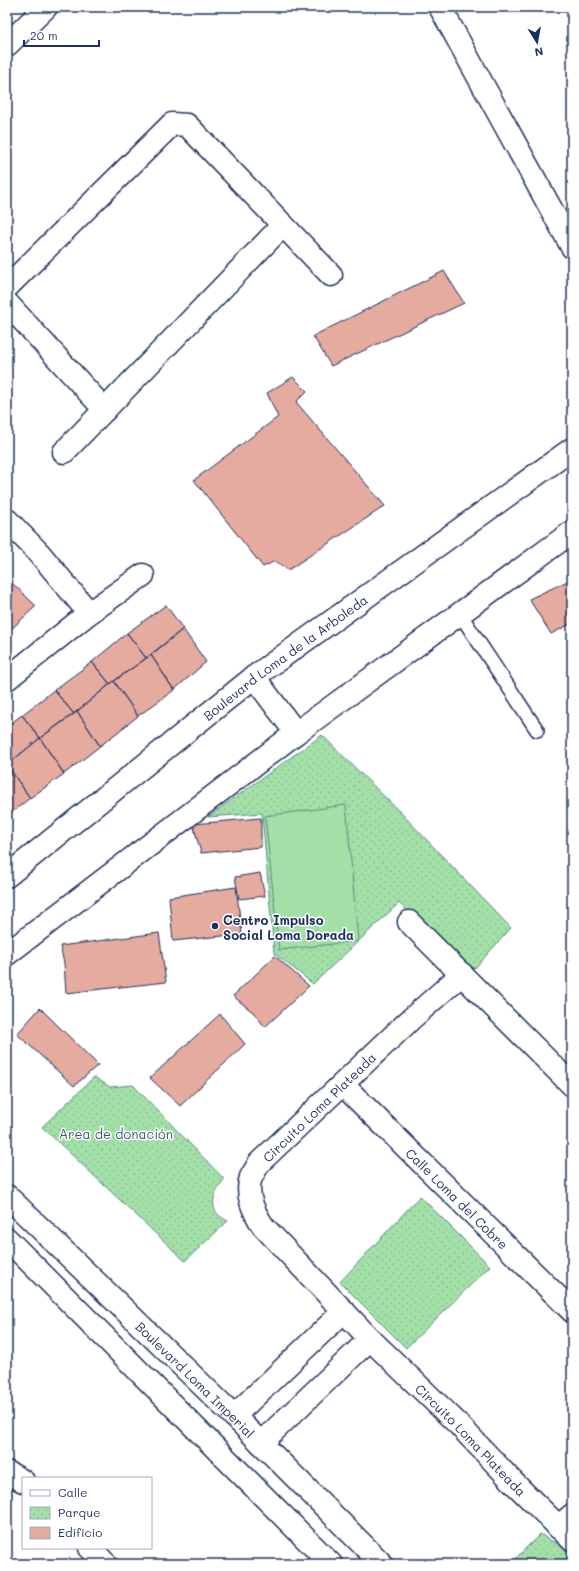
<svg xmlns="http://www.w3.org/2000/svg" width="579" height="1571" viewBox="0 0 579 1571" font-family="Mali,sans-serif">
<defs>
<pattern id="park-dots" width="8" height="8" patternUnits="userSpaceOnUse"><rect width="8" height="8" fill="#a2e0a7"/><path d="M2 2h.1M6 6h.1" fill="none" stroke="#8bc092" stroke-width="1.8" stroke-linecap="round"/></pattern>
</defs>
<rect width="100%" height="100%" fill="#fff"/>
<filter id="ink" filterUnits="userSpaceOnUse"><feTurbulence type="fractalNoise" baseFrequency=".025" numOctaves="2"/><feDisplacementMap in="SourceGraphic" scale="8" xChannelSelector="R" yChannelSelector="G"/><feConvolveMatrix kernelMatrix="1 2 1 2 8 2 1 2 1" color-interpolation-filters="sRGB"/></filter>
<g filter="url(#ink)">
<path fill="url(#park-dots)" stroke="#5e8882" d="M322,735L404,816L511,928L475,968L460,963L399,903L313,984L274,953L262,813L208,817Z
M94,1077L110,1087L133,1085L224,1179C213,1195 206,1211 228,1221L185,1261L42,1127Z
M420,1196L490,1266L406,1348L340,1282Z
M540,1534L555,1543H562L572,1553V1564H510Z"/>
<path fill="#a2e0a7" stroke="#5e8882" d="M346,805L358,941L279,950L265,816Z"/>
<path fill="#e5ab9f" stroke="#1b2f5e" d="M444,271L464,303L331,366L313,336Z
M293,377L307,391L296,402L385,506L288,570L275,561L263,567L194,480L278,417L267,393Z
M7,578L36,606L8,632L7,631Z
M572,579V623L551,634L529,599Z
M166,605L183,629L146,658L127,633Z
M183,629L206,662L174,690L151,655Z
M127,633L146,658L110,684L92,662Z
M151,655L174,690L138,716L114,681Z
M92,662L110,684L74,714L54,690Z
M114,681L138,716L100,746L77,711Z
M54,690L74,714L40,738L22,715Z
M77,711L100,746L64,774L40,738Z
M22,715L40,738L7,765V726Z
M40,738L64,774L30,798L7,765Z
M7,765L30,798L7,816Z
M261,818V847L201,853L193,824Z
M260,873L265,896L239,899L235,877Z
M236,887L242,934L173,941L169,897Z
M159,933L166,982L66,993L64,963L60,946Z
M275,956L309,986L265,1027L254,1013L233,996Z
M40,1008L98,1065L74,1086L17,1034Z
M220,1014L245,1044L180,1106L150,1078Z"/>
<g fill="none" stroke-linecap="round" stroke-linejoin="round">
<g stroke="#1b2f5e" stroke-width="16">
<path id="service" d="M460,614L537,730"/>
</g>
<g stroke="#1b2f5e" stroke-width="25">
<g id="minor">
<path d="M440,7L572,247"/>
<path d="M7,45L46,7"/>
<path d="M7,287L172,124L187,125L331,275"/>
<path d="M7,303L105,410"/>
<path d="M64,452L283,225"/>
<path d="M7,520L40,554L89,613"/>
<path d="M254,677L296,733"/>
<path d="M7,679L89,613L143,575"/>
<path id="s1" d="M7,876L254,677L572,449"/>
<path d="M409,922L572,1085"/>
<path d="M7,954L296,733L572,532"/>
<path id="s2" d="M462,974L411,1019L259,1163C257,1168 253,1173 251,1177C245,1195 254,1212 263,1226L370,1339L458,1424L513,1482L572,1540"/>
<path id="s3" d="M343,1085L572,1311"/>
<path id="s4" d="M7,1196L234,1416L382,1564"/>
<path d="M7,1239L331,1564"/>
<path d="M234,1416L344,1311"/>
<path d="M261,1443L370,1339"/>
<path d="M7,1472L23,1481"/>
<path d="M558,1527L572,1515"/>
<path d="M90,1548L106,1564"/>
</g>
</g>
<use href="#service" stroke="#fff" stroke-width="13"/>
<use href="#minor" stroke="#fff" stroke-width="22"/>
</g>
</g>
<circle fill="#1b2f5e" stroke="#fff" stroke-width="1.5" cx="215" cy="926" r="4"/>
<g text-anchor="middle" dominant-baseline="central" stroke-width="3" stroke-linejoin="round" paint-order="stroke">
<g font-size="13" fill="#1b2f5e" stroke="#fff">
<text stroke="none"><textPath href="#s1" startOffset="354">Boulevard Loma de la Arboleda</textPath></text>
<text transform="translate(319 1107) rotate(-44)">Circuito Loma Plateada</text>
<text stroke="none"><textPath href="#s3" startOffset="161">Calle Loma del Cobre</textPath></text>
<text stroke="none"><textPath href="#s4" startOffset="263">Boulevard Loma Imperial</textPath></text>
<text stroke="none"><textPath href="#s2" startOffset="644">Circuito Loma Plateada</textPath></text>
</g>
<g font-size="13" font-weight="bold" fill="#1b2f5e" stroke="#fff" text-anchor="start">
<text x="223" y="919">Centro Impulso<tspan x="223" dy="15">Social Loma Dorada</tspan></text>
</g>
<g font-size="13" fill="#3d5b70" stroke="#fff">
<text x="116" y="1133">Area de donación</text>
</g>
</g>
<rect width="579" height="1571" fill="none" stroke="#fff" stroke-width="24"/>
<rect x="12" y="12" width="555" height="1547" fill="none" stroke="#1b2f5e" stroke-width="1.5" filter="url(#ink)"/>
<rect x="22" y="1477" width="130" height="72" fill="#ffffff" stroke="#a4acbf"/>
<rect x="30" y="1490" width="20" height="6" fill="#ffffff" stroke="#a4acbf"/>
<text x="58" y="1497" font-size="12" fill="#1b2f5e">Calle</text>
<rect x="30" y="1507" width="20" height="12" fill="url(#park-dots)" stroke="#a4acbf"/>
<text x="58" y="1517" font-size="12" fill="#1b2f5e">Parque</text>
<rect x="30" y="1527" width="20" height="12" fill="#e5ab9f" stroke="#a4acbf"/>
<text x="58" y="1537" font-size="12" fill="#1b2f5e">Edificio</text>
<g transform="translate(537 42) rotate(169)" stroke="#ffffff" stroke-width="3" paint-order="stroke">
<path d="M0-3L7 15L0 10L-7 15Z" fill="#1b2f5e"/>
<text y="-6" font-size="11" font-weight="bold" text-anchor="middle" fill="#1b2f5e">N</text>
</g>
<path d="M24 40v6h75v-6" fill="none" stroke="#1b2f5e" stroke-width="2"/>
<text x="30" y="40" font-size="12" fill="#1b2f5e" stroke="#ffffff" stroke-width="3" paint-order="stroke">20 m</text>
</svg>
